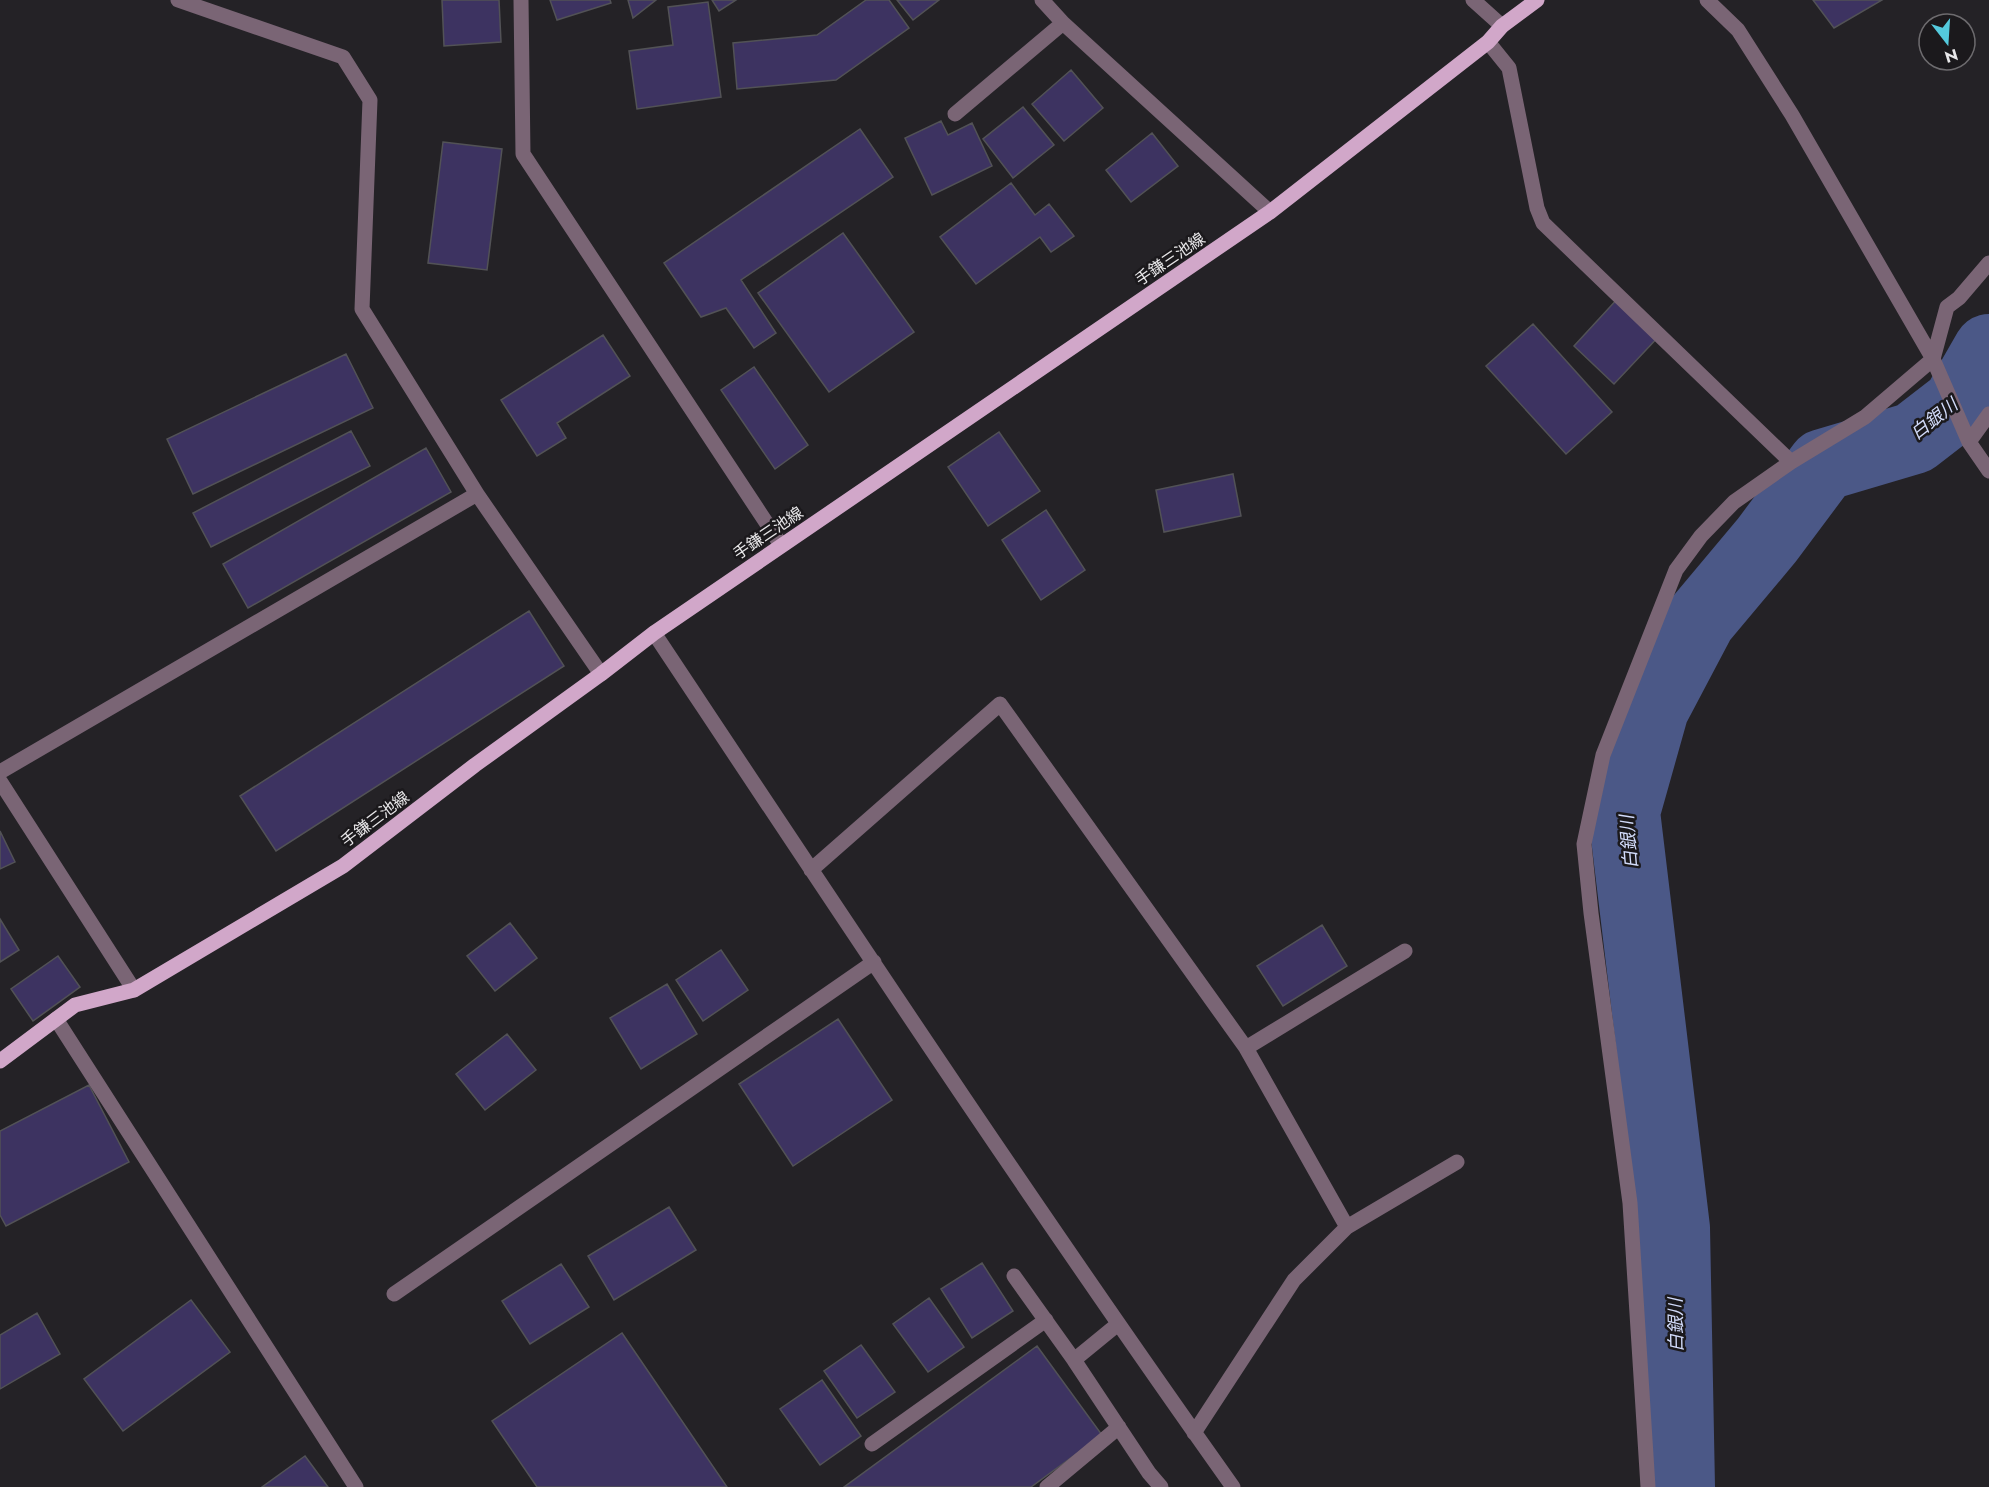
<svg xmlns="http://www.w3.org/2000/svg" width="1989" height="1487" viewBox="0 0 1989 1487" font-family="Jost,'Noto Sans JP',sans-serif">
<rect width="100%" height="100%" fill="#242226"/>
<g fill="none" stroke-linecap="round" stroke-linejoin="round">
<path stroke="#4b5887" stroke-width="72" d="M1679,1487L1674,1228L1624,812L1653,709L1700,620L1767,540L1823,465L1914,438L1958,404L1989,350"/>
</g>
<path fill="#3d3361" stroke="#525256" stroke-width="1.5" d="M442,0H499L501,42L444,46Z
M550,0H610L611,3L557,20Z
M628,0H656L633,18Z
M712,0H736L719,11Z
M866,0H889L909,28L836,80L737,89L733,43L817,35Z
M897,0H939L913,20Z
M1813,0H1882L1834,28Z
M708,2L721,97L637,109L629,51L673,45L668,7Z
M1071,70L1103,108L1064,141L1032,104Z
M1023,107L1054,145L1013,178L983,139Z
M941,121L948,135L972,123L992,166L932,195L905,138Z
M860,129L893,177L741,280L776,333L754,348L726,308L701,317L664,263Z
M1152,133L1178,166L1131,202L1106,170Z
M443,142L502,149L487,270L428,263Z
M1011,183L1035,215L1049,204L1074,236L1051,252L1040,237L976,284L940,237Z
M843,233L914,332L829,392L758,293Z
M1620,296L1661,334L1614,384L1574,346Z
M1533,324L1612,412L1566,454L1486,366Z
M603,335L630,376L557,423L566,438L537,456L501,400Z
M346,354L373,408L193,494L167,439Z
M754,367L808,445L775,469L721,390Z
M351,431L370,466L211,547L193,513Z
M999,432L1040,491L988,526L948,467Z
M426,448L451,492L248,608L223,564Z
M1233,474L1241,516L1164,532L1156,490Z
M1046,510L1085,570L1041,600L1002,540Z
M529,611L564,666L276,851L240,796Z
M0,831L15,862L0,869Z
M0,919L19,950L0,962Z
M510,923L537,958L495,991L467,956Z
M1322,925L1347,966L1283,1006L1257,966Z
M721,950L748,990L703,1021L676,980Z
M58,956L80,987L33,1021L11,989Z
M667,984L697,1034L641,1069L610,1018Z
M838,1019L892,1100L793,1166L739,1084Z
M507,1034L536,1070L485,1110L456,1074Z
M89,1085L129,1162L6,1226L0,1215V1131Z
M669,1207L696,1250L614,1300L588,1256Z
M982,1263L1013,1311L972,1338L941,1289Z
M561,1264L589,1307L530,1344L502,1301Z
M929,1298L964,1347L928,1372L893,1324Z
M191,1300L230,1352L123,1431L84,1379Z
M37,1313L60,1354L0,1389V1335Z
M622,1333L727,1487H537L492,1421Z
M861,1345L895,1392L857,1418L824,1371Z
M1037,1346L1102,1435L1031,1487H844Z
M822,1380L861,1436L820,1465L780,1409Z
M305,1456L328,1487H262Z"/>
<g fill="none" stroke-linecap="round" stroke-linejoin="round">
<path stroke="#7a6575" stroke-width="15" d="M178,0L343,57L370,100L362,309L477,494
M521,0L523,154L781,545
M1042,0L1063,23L1270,212
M1473,0L1502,26
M1707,0L1738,30L1792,115L1933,359L1969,442L1989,471
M1488,42L1509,68L1537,208L1543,223L1791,462
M955,114L1063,23
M1969,442L1989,414
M654,633C844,919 1034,1207 1233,1487
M0,772L477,494L601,674
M0,781L134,990
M811,870L1000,704L1246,1048L1347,1227
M56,1019L356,1487
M1246,1048L1405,951
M1014,1276L1074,1360L1149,1473L1161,1487
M394,1294L874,962
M1074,1360L1118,1324
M1194,1433L1294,1280L1347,1227L1457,1162
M872,1444L1046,1320
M1047,1487L1119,1427
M1648,1487L1630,1203L1591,913L1584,844L1603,755L1676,570L1701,536L1734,502L1791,462L1865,417L1933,359L1947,307L1959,298L1989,263"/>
<path stroke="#d1a7c9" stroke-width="15" d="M0,1061L75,1005L134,990L343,866L475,765L601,674L654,633L1270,212L1488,42L1502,26L1537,0"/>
</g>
<g text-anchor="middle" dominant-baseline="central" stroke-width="5" stroke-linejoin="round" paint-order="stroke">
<g font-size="16" fill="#e8e7e9" stroke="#1b191c">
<text transform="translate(1170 259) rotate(-34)">手鎌三池線</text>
<text transform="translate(768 533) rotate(-34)">手鎌三池線</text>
<text transform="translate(375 819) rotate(-37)">手鎌三池線</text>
</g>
<g font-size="18" font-style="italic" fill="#d2dbfa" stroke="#1b191c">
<text transform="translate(1934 419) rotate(-38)">白銀川</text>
<text transform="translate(1629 842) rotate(-95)">白銀川</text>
<text transform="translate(1676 1325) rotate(-91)">白銀川</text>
</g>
</g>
<g transform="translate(1947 42) rotate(163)"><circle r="28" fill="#1b191c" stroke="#6d6b6e" stroke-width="1.5"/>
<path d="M0-4.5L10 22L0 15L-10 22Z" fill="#54cadd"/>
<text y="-9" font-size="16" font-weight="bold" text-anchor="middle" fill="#e8e7e9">N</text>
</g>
</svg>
